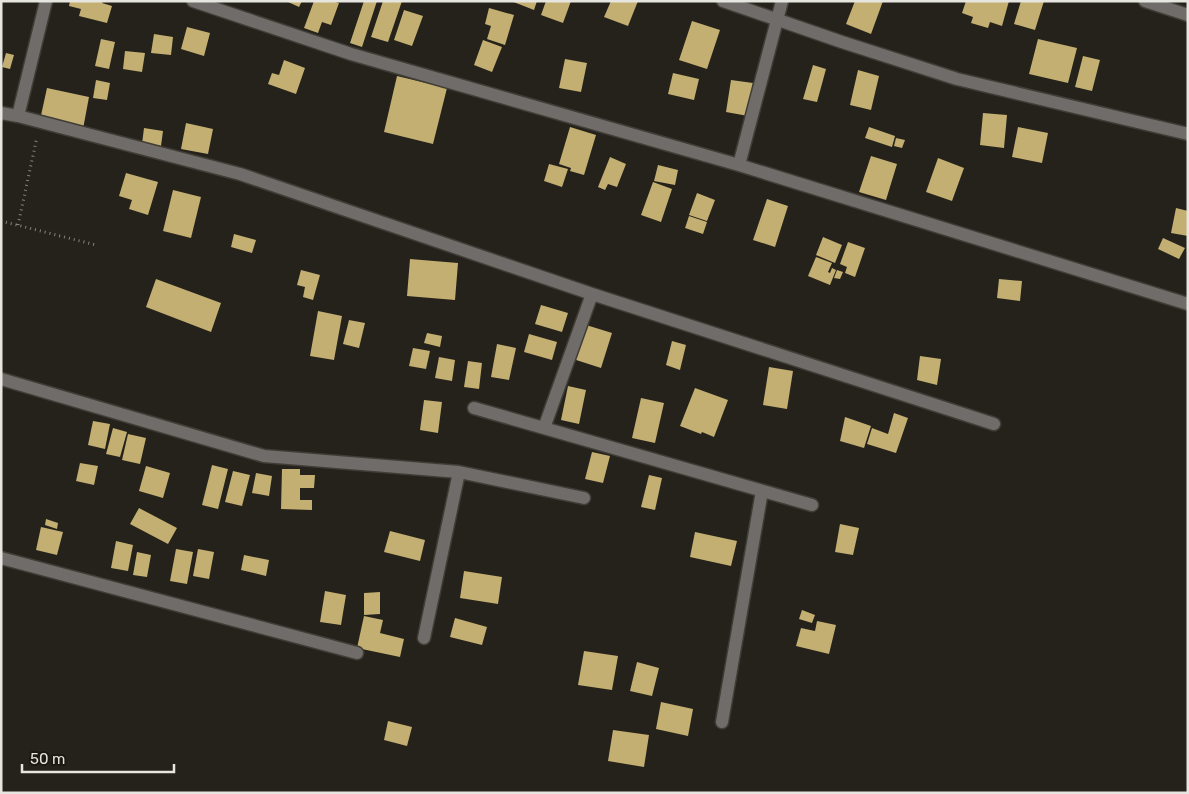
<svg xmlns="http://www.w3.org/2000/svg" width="1189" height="794" viewBox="0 0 1189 794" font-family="Rubik,sans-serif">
<rect width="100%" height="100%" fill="#25221b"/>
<path fill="#c3af71" d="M70,1H103L102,3L112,6L107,23L79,16L81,9L69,6Z
M286,1H302L299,7Z
M314,1H332L339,3L331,25L322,22L318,33L304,28Z
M364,1H377L362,47L350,43Z
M383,1H402L388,42L371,37Z
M511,1H537L534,10Z
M546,1H571L563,23L541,15Z
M611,1H638L628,26L604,17Z
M855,1H883L871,34L846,24Z
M966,1H1009L1002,26L990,22L988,28L971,23L973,17L962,13Z
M1021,1H1044L1035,30L1014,24Z
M489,8L514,15L505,45L487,39L491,26L485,24Z
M404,10L423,16L412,46L394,40Z
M692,21L720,30L707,69L679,60Z
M187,27L210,33L204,56L181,49Z
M154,34L173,37L171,55L151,53Z
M101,39L115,42L109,69L95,66Z
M1038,39L1077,48L1068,83L1029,74Z
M483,40L502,47L492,72L474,65Z
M125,51L145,53L142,72L123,69Z
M6,53L14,55L10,69L2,67Z
M1083,56L1100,60L1092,91L1075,87Z
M565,59L587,63L581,92L559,88Z
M284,60L305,68L296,94L268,84L272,73L279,75Z
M813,65L826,69L817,102L803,99Z
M858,70L879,76L871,110L850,105Z
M673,73L699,79L694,100L668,94Z
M397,76L447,88L433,144L384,132Z
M96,80L110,83L107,100L93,98Z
M731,80L753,83L748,116L726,112Z
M47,88L89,97L83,129L40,120Z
M983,113L1007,115L1004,148L980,145Z
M186,123L213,129L208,154L181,149Z
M570,127L596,135L584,175L570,171L571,168L559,164Z
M869,127L895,136L892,147L865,138Z
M1018,127L1048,133L1042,163L1012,157Z
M144,128L163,131L161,146L142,144Z
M896,138L905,140L902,148L894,146Z
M871,156L897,164L886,200L859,192Z
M610,157L626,164L617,187L608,184L605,190L598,187Z
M938,158L964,168L952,201L926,192Z
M549,164L568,169L562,187L544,181Z
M658,165L678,170L675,185L654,181Z
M126,173L158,182L148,215L129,209L132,200L119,196Z
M653,182L672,189L661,222L641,215Z
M173,190L201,197L191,238L163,231Z
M697,193L715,200L707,221L689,215Z
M767,199L788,206L775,247L753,240Z
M1176,208L1188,211V236L1171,233Z
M689,216L707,222L703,234L685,228Z
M234,234L256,240L252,253L231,247Z
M823,237L842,245L835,263L816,255Z
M1163,238L1185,248L1179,259L1158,249Z
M848,242L865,248L855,277L845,273L847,267L840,264Z
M816,257L832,263L828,272L830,273L832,268L836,270L830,285L808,276Z
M410,259L458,263L455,300L407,296Z
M301,270L320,275L313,300L303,297L305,287L297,285Z
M837,270L843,272L840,279L834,278Z
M156,279L221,303L211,332L146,307Z
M999,279L1022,281L1020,301L997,298Z
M541,305L568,313L562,332L535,324Z
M318,311L342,316L334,360L310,356Z
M349,320L365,323L359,348L343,344Z
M583,324L612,333L601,368L573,359Z
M427,333L442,336L440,347L424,343Z
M529,334L557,342L552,360L524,352Z
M672,341L686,345L680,370L666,365Z
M497,344L516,348L509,380L491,377Z
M413,348L430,351L426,369L409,366Z
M920,356L941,359L937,385L917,380Z
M439,357L455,360L452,381L435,378Z
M468,361L482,363L479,389L464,387Z
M769,367L793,371L787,409L763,405Z
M568,386L586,390L579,424L561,420Z
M695,388L728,400L714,437L702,432L701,434L680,426Z
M641,398L664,403L655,443L632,438Z
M424,400L442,402L438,433L420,430Z
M894,413L908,418L896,453L867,444L872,428L888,434Z
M845,417L871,426L864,448L840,441Z
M93,421L110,424L105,449L88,445Z
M113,428L127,432L120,457L106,454Z
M128,434L146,438L140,464L122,460Z
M592,452L610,456L603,483L585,479Z
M80,463L98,466L94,485L76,481Z
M212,465L228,469L218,509L202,505Z
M146,466L170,473L163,498L139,491Z
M282,469H300V475H315L314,488H300V500H312V510L281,509Z
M233,471L250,475L242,506L225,502Z
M256,473L272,476L269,496L252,493Z
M649,475L662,478L655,510L641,507Z
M139,508L177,528L168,544L130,524Z
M46,519L58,523L57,529L45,525Z
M840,524L859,528L853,555L835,552Z
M41,527L63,532L57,555L36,550Z
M390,531L425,540L420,561L384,552Z
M695,532L737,541L731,566L690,557Z
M116,541L133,545L128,571L111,568Z
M176,549L193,552L187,584L170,581Z
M198,549L214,552L209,579L193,576Z
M137,552L151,555L147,577L133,575Z
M244,555L269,560L266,576L241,570Z
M464,571L502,577L498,604L460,598Z
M325,591L346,595L341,625L320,622Z
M380,592V614L364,615V593Z
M802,610L815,615L812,623L799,619Z
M364,616L383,620L380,633L404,639L400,657L357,648Z
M455,618L487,627L482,645L450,637Z
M817,621L836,625L829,654L796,646L801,628L815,631Z
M584,651L618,656L612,690L578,685Z
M637,662L659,668L652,696L630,691Z
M661,702L693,709L688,736L656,729Z
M388,721L412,727L407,746L384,740Z
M613,730L649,735L644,767L608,761Z"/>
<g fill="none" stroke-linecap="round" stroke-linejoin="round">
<g stroke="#403d36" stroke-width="15">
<path id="minor" d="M193,1L351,54L739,165L1188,304
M723,1L842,42L957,79L1188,134
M1145,1L1188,15
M1,113L18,116L240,174L592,294L994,424
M18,116L46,1
M739,165L782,1
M1,379L264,456L459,472L584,498
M474,408L812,505
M544,428L592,294
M1,558L357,653
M424,638L459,472
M722,722L762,491"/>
</g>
<path stroke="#86847e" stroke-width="3" stroke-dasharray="1 4" stroke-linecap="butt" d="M1,221L96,245
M18,225L37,137"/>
<use href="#minor" stroke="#6f6c69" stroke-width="12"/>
</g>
<rect width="1189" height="794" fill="none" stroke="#e6e5df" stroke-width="5"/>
<path d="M22 764v8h152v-8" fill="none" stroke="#e6e5df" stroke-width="2.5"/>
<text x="30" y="764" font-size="15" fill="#e6e5df" stroke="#1b1912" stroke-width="4" paint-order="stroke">50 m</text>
</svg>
